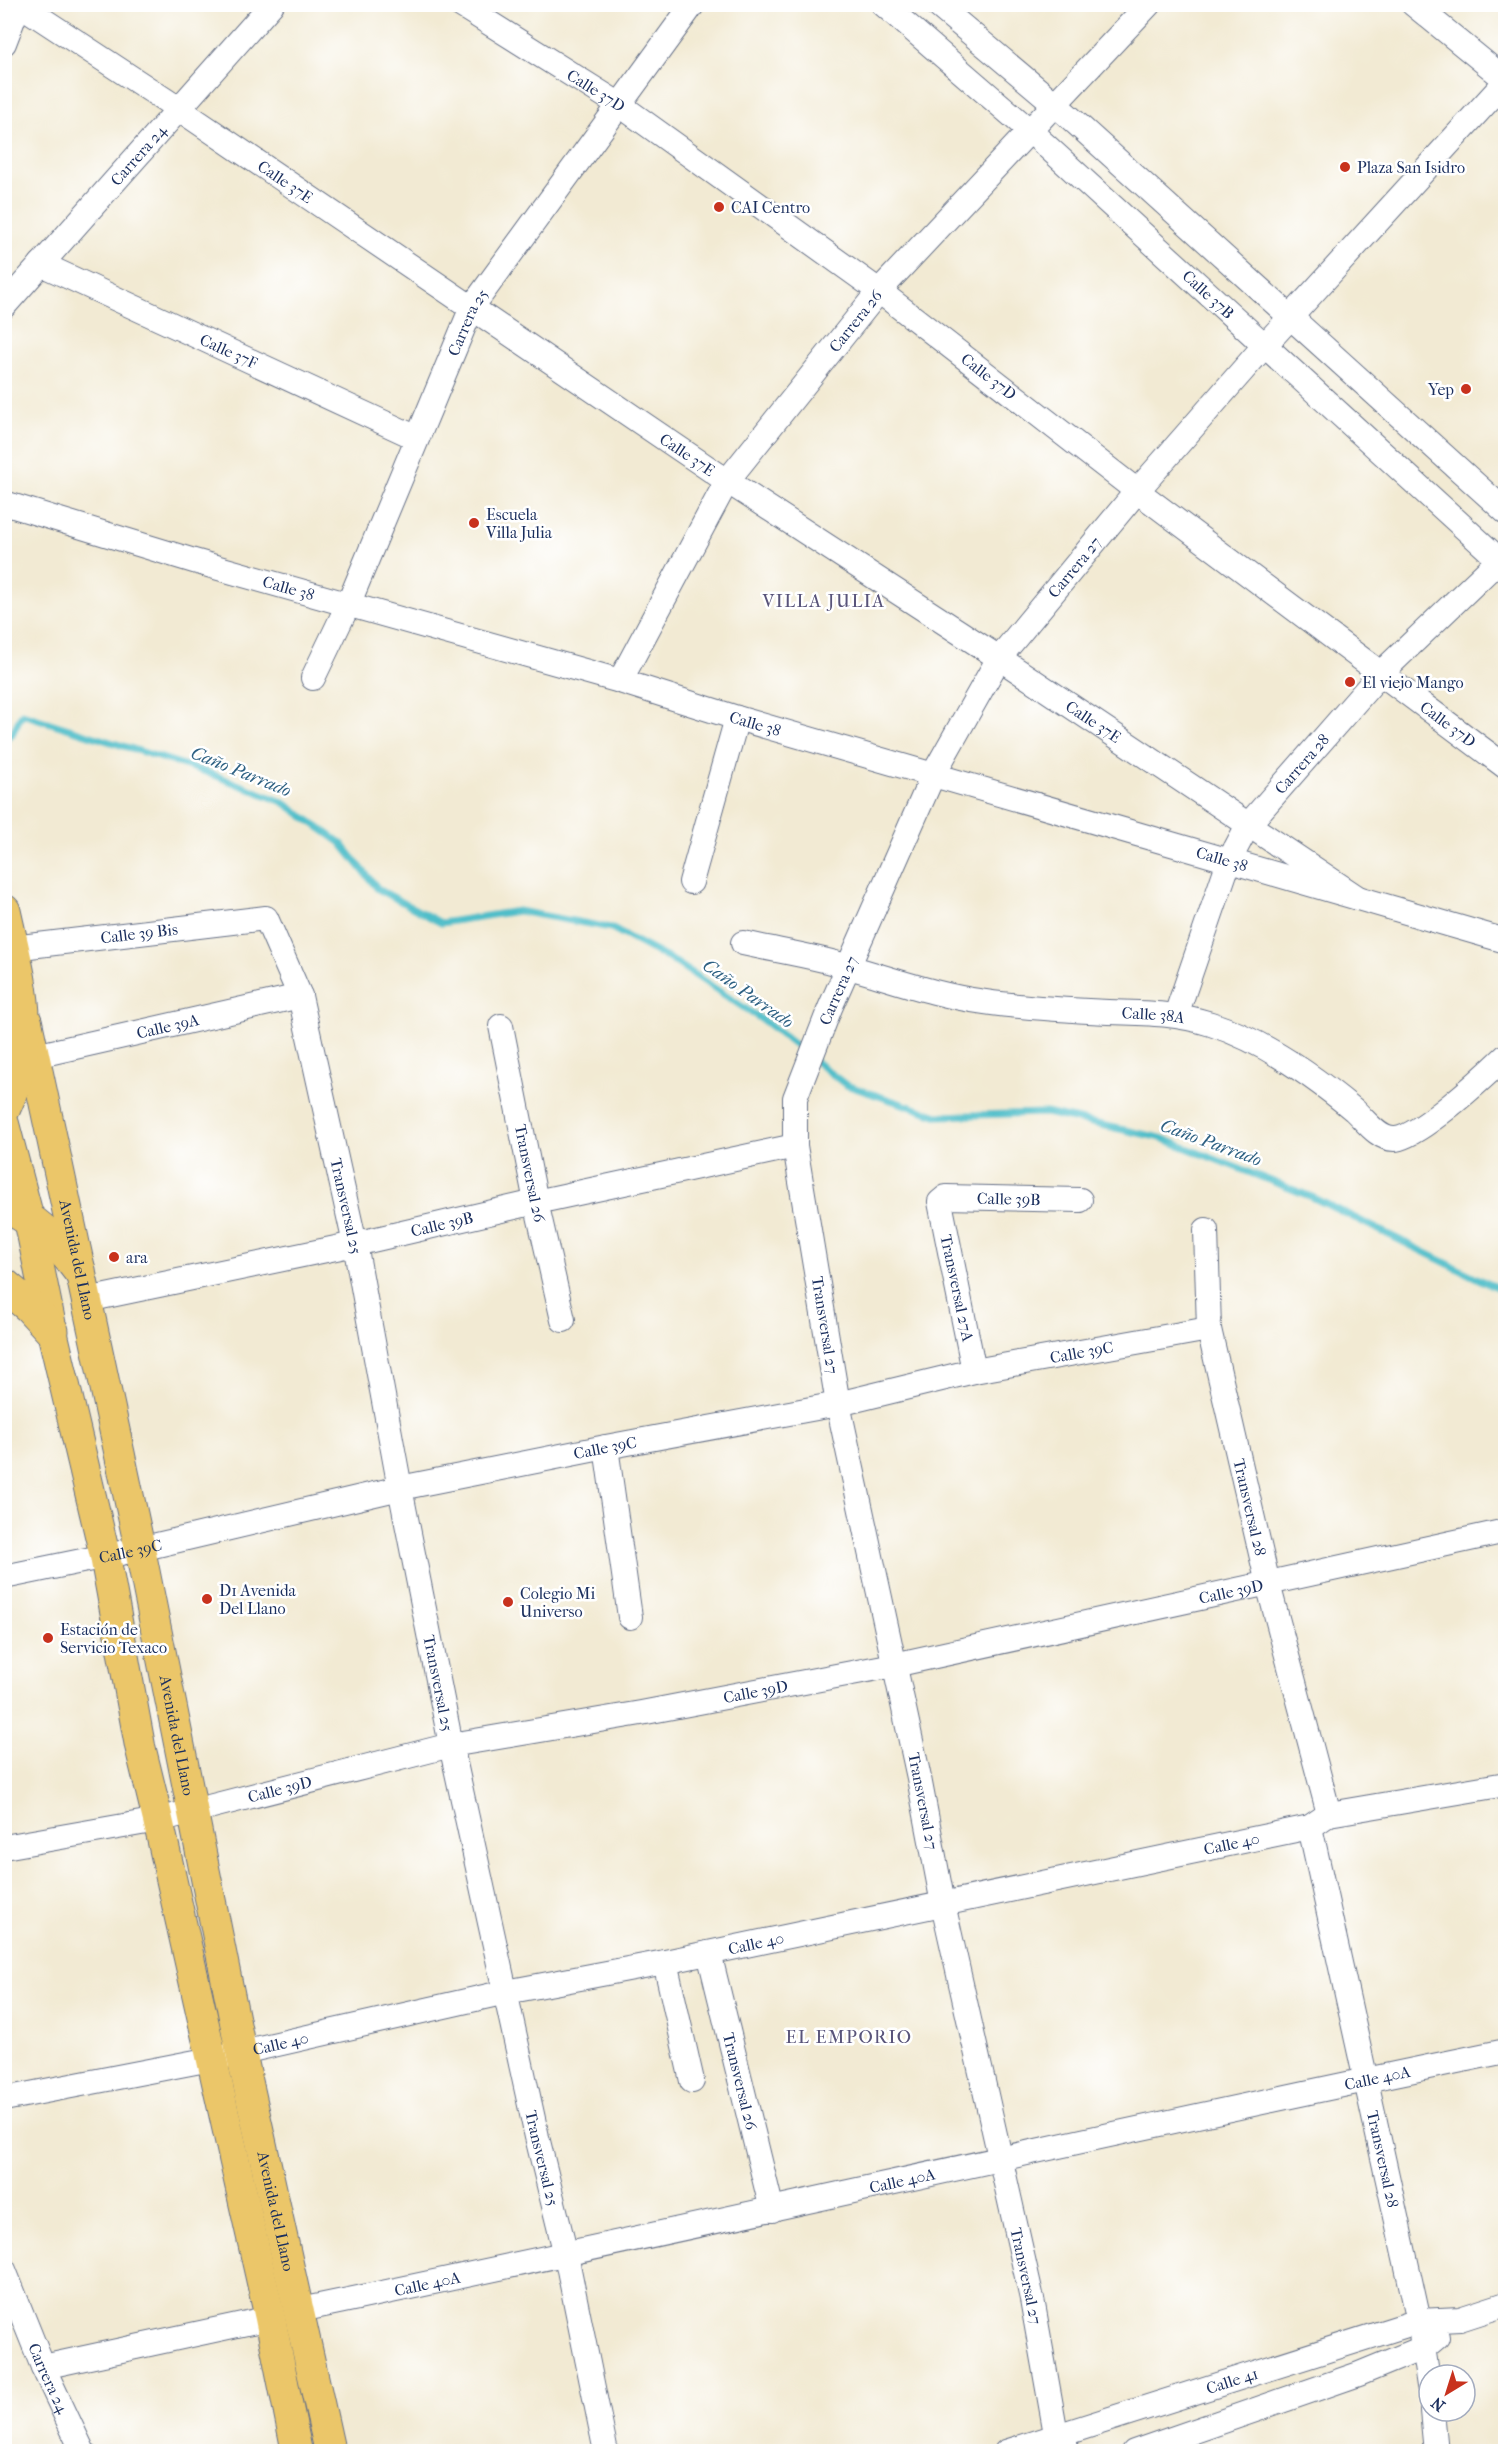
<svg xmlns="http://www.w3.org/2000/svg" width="1510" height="2456" viewBox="0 0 1510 2456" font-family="'IM FELL French Canon',serif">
<rect width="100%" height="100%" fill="#fff"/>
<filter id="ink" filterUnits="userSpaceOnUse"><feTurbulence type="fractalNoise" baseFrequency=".0167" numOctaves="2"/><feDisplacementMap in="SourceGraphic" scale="12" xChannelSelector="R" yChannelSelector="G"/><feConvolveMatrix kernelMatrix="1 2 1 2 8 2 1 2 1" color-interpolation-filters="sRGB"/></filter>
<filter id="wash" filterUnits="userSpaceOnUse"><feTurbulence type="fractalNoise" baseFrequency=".008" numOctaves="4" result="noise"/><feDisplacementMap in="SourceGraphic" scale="24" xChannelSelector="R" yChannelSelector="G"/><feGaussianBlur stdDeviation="1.35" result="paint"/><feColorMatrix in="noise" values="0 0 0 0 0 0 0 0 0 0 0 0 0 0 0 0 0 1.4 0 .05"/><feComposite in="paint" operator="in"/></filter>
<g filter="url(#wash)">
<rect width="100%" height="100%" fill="#f2ead3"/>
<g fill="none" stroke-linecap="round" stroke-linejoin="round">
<path stroke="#50bec9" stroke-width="7" d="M4,739L12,734L22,714L209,773L283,802L341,843L378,889L441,923L518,911L611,928L675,962L764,1021L807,1054
M815,1061L846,1085L938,1116L1046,1113L1161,1138L1312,1197L1489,1284L1506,1290"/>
</g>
</g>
<g filter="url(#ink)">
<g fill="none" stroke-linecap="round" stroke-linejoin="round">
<g stroke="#667087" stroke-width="26">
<g id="minor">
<path id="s1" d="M19,4L179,109L727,481L999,658L1358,898"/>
<path id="s2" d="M459,4L620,105L879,291L1137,491L1506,767"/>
<path id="s3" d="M883,4L1030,131L1506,566"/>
<path d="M936,4L1055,104L1506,512"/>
<path d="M1413,4L1506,80"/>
<path d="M4,43L19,4"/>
<path id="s4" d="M41,264L417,438"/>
<path id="s5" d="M4,306L272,4"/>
<path id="s6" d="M4,503L194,561L620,681L737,718L1506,941"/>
<path id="s7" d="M313,678L348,605L472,307L693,4"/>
<path id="s8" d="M620,681L727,481L879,291L1149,4"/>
<path d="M691,882L737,718"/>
<path id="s9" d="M743,943C778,951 815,956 849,967C895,980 938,996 985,1002C1026,1008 1067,1010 1108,1012C1143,1013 1177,1013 1211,1024C1264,1041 1312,1075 1354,1110C1365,1120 1378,1139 1394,1139C1417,1140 1487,1074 1506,1056"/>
<path id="s10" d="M12,946L21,947L266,918L300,996L355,1244L400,1488L451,1745L537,2137L566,2255L606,2452"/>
<path id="s11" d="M1176,1015L1229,861L1248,825L1380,674L1499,560"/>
<path id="s12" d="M501,1026L536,1202L563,1320"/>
<path id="s13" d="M35,1056L300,996"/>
<path id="s14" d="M1206,1230L1209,1329L1268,1584L1329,1814"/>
<path id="s15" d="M87,1300L355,1244L536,1202L795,1146"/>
<path id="s16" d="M974,1371L940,1202L946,1197L1080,1200"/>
<path d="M606,1447L630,1617"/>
<path id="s17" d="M4,1577L140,1549L400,1488L606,1447L838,1404L974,1371L1209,1329"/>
<path id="s18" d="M1310,1827L1419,2321L1429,2386"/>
<path id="s19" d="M4,1847L158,1820L451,1745L641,1713L894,1665L1506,1531"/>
<path id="s20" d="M709,1953L772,2210"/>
<path d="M665,1962L692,2081"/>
<path id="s21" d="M4,2099L211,2059L506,1992L665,1962L1310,1827L1329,1814L1506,1784"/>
<path id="s22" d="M4,2270L43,2367L83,2452"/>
<path id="s23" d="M300,2310C703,2227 1103,2133 1506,2051"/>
<path d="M43,2367L270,2318"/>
<path d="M1432,2411L1436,2452"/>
<path id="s24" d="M1006,2452L1419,2321L1460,2319L1506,2304"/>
<path id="s25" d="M1068,2452L1056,2434L1032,2299L943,1904L919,1778L838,1404L795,1146V1098L830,1008L933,775L999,658L1137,491L1265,345L1506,81"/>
<path d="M1134,2452L1359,2374L1425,2347L1437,2337"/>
</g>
</g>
<g stroke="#667087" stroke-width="32">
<g id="major">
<path id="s26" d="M27,1022L140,1549L241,2052L330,2452"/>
<path d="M4,1124L29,1219L52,1331L105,1556L140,1746L158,1820L270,2318L297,2452"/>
</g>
</g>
<g stroke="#667087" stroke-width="35">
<path id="highway" d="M4,911C20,984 38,1036 4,1108
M4,1205C36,1220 59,1243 79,1270
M4,1285L29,1306L52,1331"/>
</g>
<use href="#minor" stroke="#fff" stroke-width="24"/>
<use href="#major" stroke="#ebc669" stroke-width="30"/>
<use href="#highway" stroke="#ebc669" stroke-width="33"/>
</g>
</g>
<g fill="#c8321e" stroke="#fff" stroke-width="2">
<circle cx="1345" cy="167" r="6"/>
<circle cx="719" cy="207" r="6"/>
<circle cx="1466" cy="389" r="6"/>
<circle cx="474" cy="523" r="6"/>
<circle cx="1350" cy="682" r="6"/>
<circle cx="114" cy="1257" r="6"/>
<circle cx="207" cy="1599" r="6"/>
<circle cx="508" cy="1602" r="6"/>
<circle cx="48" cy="1638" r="6"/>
</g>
<g text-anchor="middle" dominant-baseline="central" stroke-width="5" stroke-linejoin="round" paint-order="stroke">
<g font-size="16" fill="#1b2f5e" stroke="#fff">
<text stroke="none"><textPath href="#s2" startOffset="162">Calle 37D</textPath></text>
<text stroke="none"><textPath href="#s5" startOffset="202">Carrera 24</textPath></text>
<text stroke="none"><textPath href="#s1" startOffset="320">Calle 37E</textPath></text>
<text stroke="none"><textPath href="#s3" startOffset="436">Calle 37B</textPath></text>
<text stroke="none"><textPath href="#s8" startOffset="432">Carrera 26</textPath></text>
<text stroke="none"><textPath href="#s7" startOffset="388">Carrera 25</textPath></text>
<text stroke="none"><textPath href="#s4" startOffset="207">Calle 37F</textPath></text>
<text stroke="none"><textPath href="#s2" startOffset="648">Calle 37D</textPath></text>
<text stroke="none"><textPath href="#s1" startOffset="806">Calle 37E</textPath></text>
<text stroke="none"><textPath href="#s25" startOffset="1988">Carrera 27</textPath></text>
<text stroke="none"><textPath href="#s6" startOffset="297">Calle 38</textPath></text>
<text stroke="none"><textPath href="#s1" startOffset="1292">Calle 37E</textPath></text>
<text stroke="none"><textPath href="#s6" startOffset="783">Calle 38</textPath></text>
<text stroke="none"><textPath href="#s2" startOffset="1224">Calle 37D</textPath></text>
<text stroke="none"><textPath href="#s11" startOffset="285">Carrera 28</textPath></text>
<text stroke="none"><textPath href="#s6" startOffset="1269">Calle 38</textPath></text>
<text stroke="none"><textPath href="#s10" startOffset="128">Calle 39 Bis</textPath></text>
<text stroke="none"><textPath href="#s25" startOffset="1500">Carrera 27</textPath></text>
<text stroke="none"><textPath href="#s9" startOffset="418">Calle 38A</textPath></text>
<text stroke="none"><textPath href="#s13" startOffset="136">Calle 39A</textPath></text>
<text stroke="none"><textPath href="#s12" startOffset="150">Transversal 26</textPath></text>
<text stroke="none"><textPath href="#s16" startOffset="243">Calle 39B</textPath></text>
<text stroke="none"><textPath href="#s10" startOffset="556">Transversal 25</textPath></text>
<text stroke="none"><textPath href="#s15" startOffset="363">Calle 39B</textPath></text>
<text stroke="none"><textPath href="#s26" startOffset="243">Avenida del Llano</textPath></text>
<text transform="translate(957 1288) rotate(78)">Transversal 27A</text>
<text transform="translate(825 1325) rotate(81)">Transversal 27</text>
<text stroke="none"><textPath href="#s17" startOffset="1101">Calle 39C</textPath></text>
<text stroke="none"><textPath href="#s17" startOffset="615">Calle 39C</textPath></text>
<text stroke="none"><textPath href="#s14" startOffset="282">Transversal 28</textPath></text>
<text stroke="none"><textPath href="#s17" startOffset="129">Calle 39C</textPath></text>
<text stroke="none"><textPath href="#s19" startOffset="1254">Calle 39D</textPath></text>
<text stroke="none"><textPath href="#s10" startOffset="1042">Transversal 25</textPath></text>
<text stroke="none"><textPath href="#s19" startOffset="768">Calle 39D</textPath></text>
<text stroke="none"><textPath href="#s26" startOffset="729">Avenida del Llano</textPath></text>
<text stroke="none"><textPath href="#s19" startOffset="282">Calle 39D</textPath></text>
<text transform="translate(923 1801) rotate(79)">Transversal 27</text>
<text stroke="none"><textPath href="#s21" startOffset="1254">Calle 40</textPath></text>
<text stroke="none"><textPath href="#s21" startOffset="768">Calle 40</textPath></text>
<text stroke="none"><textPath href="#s21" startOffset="282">Calle 40</textPath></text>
<text stroke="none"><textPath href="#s23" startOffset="1102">Calle 40A</textPath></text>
<text stroke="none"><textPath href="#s20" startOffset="132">Transversal 26</textPath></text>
<text stroke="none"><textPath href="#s10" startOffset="1528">Transversal 25</textPath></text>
<text stroke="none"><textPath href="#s18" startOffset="340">Transversal 28</textPath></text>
<text stroke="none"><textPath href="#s23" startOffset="616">Calle 40A</textPath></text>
<text stroke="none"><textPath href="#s26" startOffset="1215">Avenida del Llano</textPath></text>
<text transform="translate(1026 2276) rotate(78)">Transversal 27</text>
<text stroke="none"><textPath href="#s23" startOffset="130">Calle 40A</textPath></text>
<text stroke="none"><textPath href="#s22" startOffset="117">Carrera 24</textPath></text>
<text stroke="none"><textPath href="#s24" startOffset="237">Calle 41</textPath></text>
</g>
<g font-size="16" fill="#1b2f5e" stroke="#fff" text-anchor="start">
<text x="1357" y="167">Plaza San Isidro</text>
<text x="731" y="207">CAI Centro</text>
<text x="1454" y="389" text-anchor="end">Yep</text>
<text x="486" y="514">Escuela<tspan x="486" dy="18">Villa Julia</tspan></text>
<text x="1362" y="682">El viejo Mango</text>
<text x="126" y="1257">ara</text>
<text x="219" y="1590">D1 Avenida<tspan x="219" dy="18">Del Llano</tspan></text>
<text x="520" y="1593">Colegio Mi<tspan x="520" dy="18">Universo</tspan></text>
<text x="60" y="1629">Estación de<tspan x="60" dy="18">Servicio Texaco</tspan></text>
</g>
<g font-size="18" letter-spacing="1.5" fill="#59547a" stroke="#fff">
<text x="824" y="601">VILLA JULIA</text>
<text x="849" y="2037">EL EMPORIO</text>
</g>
<g font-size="18" font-style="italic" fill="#2e6183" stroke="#fff">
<text transform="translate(241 772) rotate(22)">Caño Parrado</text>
<text transform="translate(748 994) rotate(35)">Caño Parrado</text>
<text transform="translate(1211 1143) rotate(20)">Caño Parrado</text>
</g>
</g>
<rect width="1510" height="2456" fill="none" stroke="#fff" stroke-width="24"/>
<g transform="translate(1447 2393) rotate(218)"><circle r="28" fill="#ffffff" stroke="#a4acbf" stroke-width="1.5"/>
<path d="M0-4.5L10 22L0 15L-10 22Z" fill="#c8321e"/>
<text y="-9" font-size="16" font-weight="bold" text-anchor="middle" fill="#1b2f5e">N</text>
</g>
</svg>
